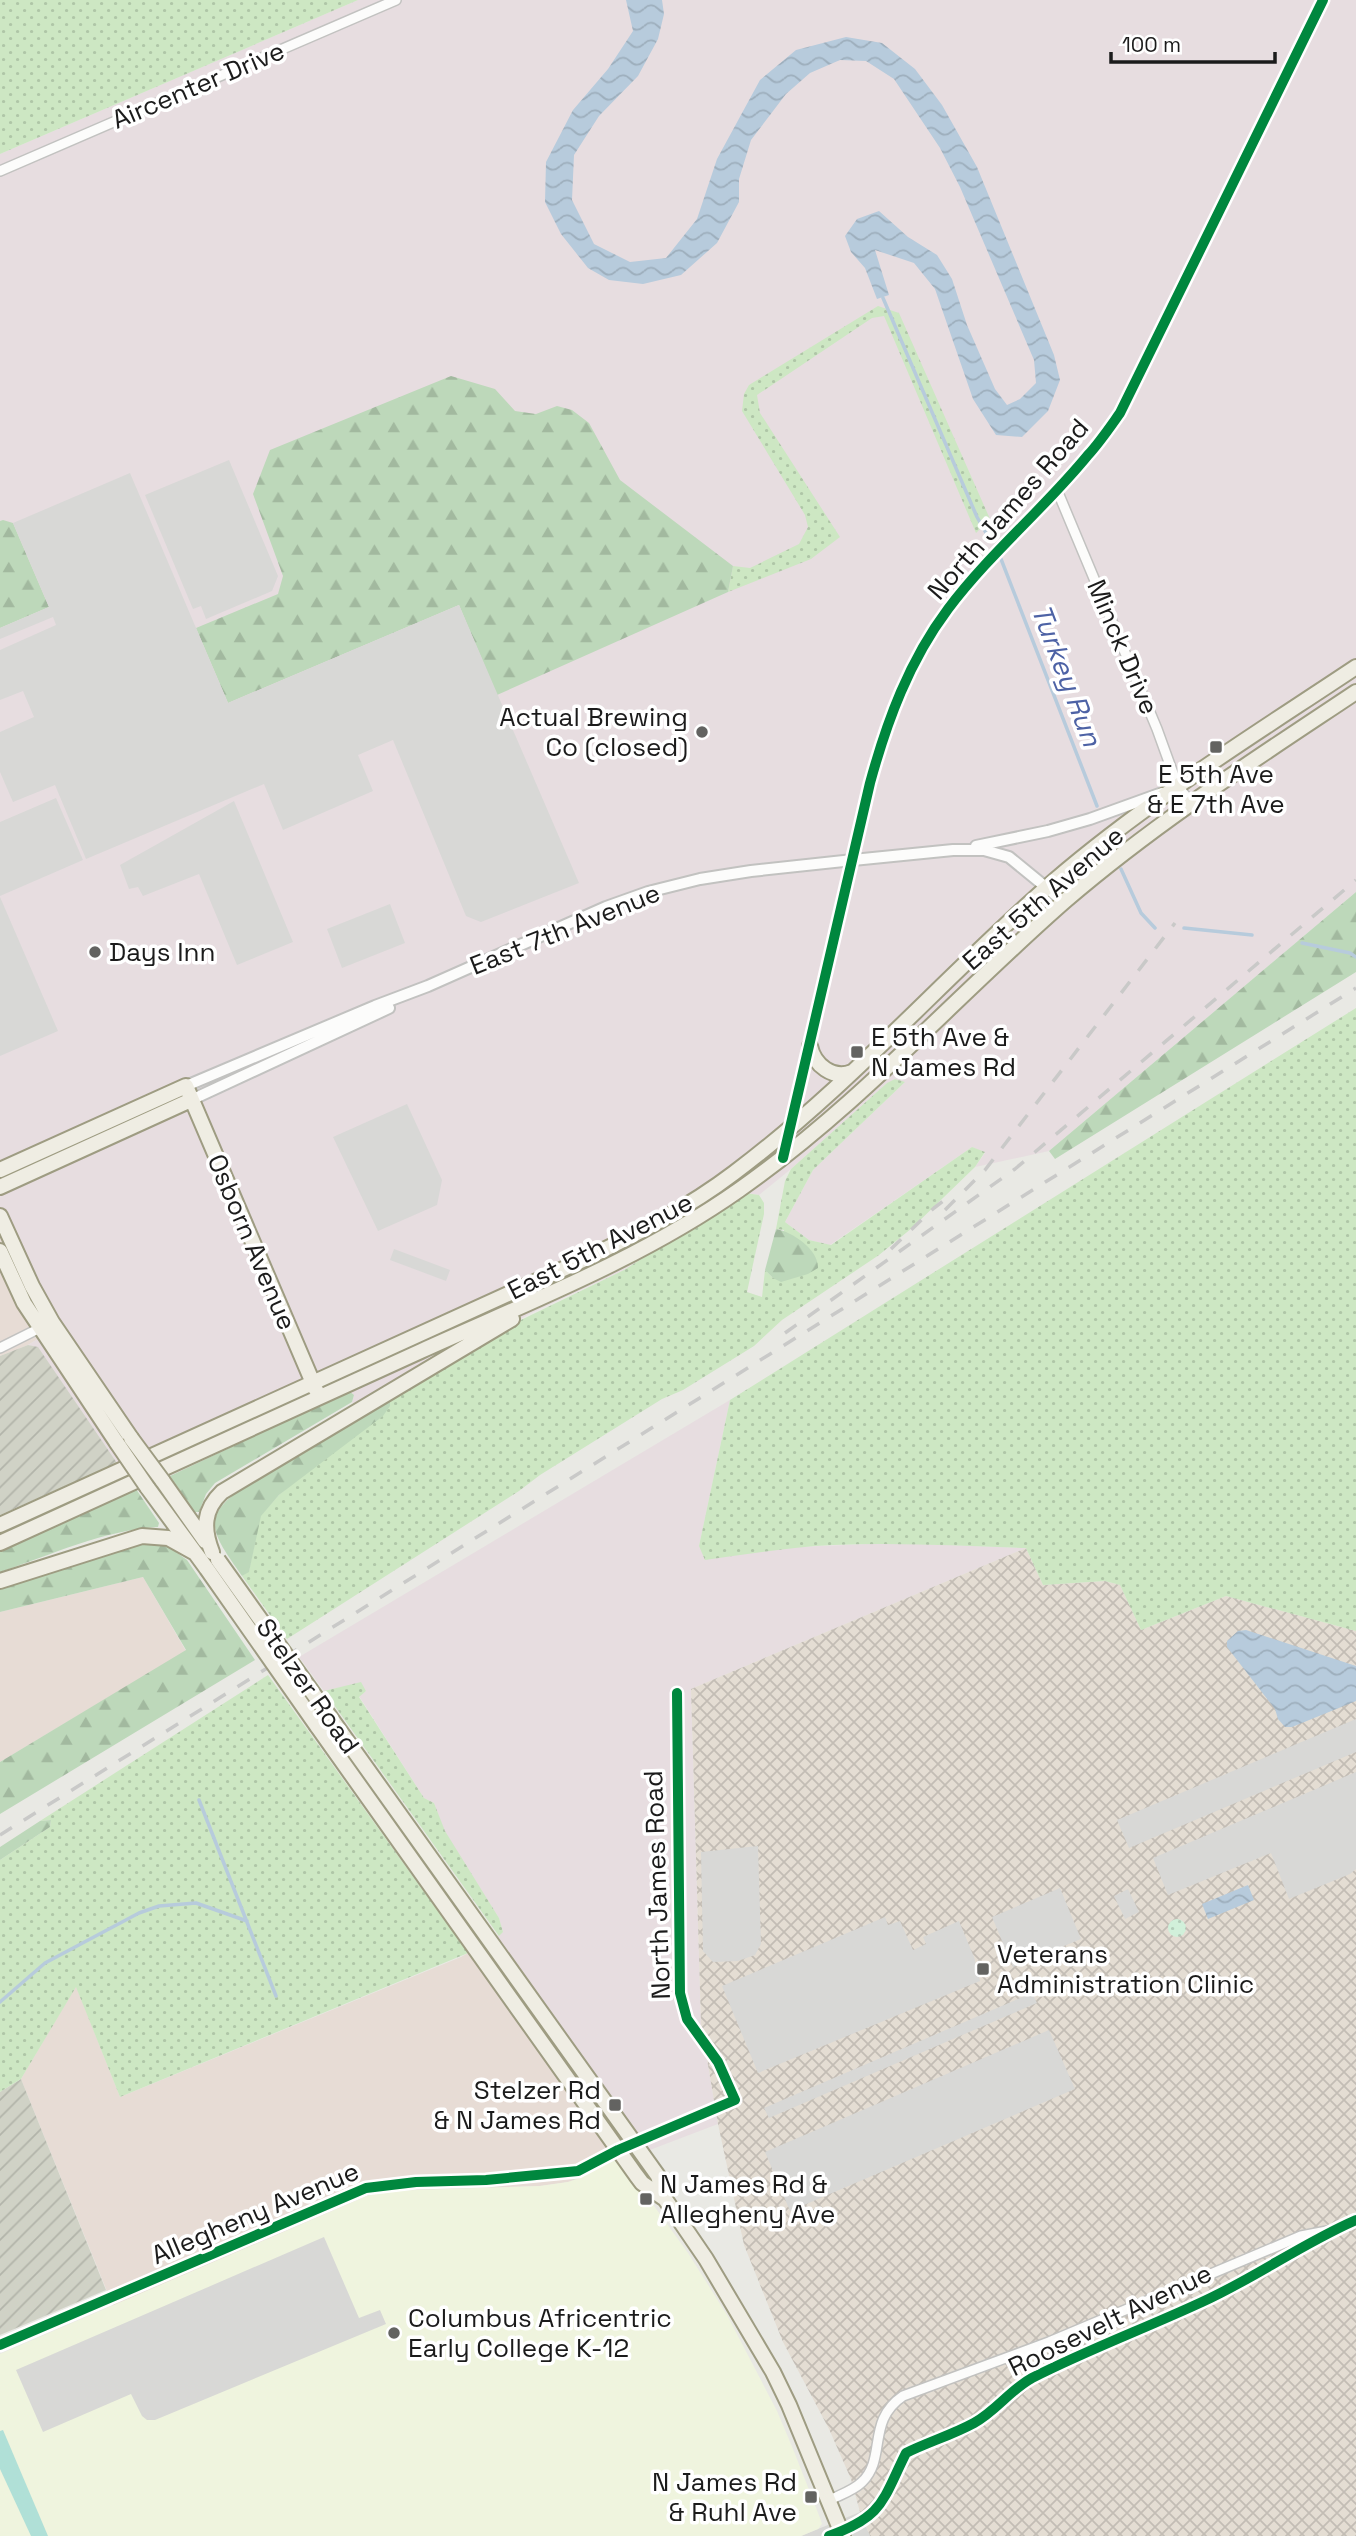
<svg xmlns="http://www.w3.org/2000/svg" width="1356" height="2536" viewBox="0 0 1356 2536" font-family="'Space Grotesk',sans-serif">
<defs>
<pattern id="military-cross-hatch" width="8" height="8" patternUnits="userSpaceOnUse" patternTransform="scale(1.75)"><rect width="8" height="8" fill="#e4ddd3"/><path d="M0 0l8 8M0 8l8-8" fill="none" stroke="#c3bdb5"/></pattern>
<pattern id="construction-furrows" width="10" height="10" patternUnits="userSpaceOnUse" patternTransform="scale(1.75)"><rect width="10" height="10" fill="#d0d2c6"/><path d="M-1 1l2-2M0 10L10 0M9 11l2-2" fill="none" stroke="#b2b4aa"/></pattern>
<pattern id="grass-dots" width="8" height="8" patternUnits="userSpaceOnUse" patternTransform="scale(1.75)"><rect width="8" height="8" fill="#cde7c3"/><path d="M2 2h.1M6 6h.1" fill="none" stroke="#afc6a7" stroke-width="1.8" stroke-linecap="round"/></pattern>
<pattern id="forest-firs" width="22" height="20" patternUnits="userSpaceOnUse" patternTransform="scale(1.75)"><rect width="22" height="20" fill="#bdd8ba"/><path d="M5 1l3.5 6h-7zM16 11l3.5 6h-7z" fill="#a2b99f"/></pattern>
<pattern id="park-dots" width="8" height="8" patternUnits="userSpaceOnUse" patternTransform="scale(1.75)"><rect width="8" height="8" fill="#d1f0da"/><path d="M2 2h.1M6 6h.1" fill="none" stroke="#b3cdba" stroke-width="1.8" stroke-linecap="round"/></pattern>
<pattern id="water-waves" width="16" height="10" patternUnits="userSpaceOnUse" patternTransform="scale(1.75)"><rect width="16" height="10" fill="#b7cbdc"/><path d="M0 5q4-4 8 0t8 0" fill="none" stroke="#9daebc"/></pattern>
</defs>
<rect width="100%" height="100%" fill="#e9e9e4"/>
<path fill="#d8d8d5" d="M860,2512L870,2536H801L818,2529Z"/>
<path fill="#e7dcd5" d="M0,1229L27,1291L49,1332L28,1345L0,1356Z
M143,1577L186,1651L0,1762V1612Z
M482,1945L634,2156L611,2160L580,2178L568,2182L540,2186L388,2191L367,2196L113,2306L21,2079L76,1986L120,2097L461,1957Z"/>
<path fill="#e7dde0" d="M358,0H1356V892L1049,1151L975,1167L985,1153L972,1147L830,1245L809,1240L785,1222L813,1170L905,1082L887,1083L791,1169L759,1195L745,1193L624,1270L529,1314L361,1412L352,1402L354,1395L348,1391L170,1476L117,1463L38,1348L28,1345L49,1332L27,1291L0,1229V628L49,607L3,520L0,521V154Z
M730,1400L699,1546L798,1547L893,1543L1026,1548L691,1689L701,2024L718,2124L634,2156L482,1945L503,1932L499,1918L444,1831L434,1803L424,1798L359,1696L366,1691L361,1683L324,1691L299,1657Z"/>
<path fill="#eff4de" d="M611,2160L623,2163L688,2253L727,2315L777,2411L793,2449L820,2518L822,2524L818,2529L801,2536H0V2354L367,2196L388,2191L540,2186L568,2182L580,2178Z"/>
<path fill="url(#military-cross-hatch)" d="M1026,1548L1043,1585L1105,1581L1120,1585L1141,1630L1226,1596L1356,1631V2536H870L860,2512L851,2479L829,2429L783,2342L744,2245L718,2124L701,2024L691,1689Z"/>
<path fill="url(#construction-furrows)" d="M28,1345L38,1347L117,1463L0,1515V1356Z
M21,2079L106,2290L0,2335V2092Z"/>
<path fill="url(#grass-dots)" d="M0,0H358L0,154Z
M878,306L899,313L990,519L976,533L884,316L872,318L757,395L760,413L840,537L811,559L728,592L733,566L750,568L799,544L808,527L805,515L742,411L744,394L749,385Z
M1356,1008V1631L1226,1596L1141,1630L1120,1585L1105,1581L1043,1585L1026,1548C962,1546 897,1542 833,1545C790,1547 748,1554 705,1560L699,1546L730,1400Z
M895,1079L905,1082L813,1170L785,1222L809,1240L831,1245L972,1147L985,1152L975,1167L912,1228L879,1255L782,1320L754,1346L683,1390L662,1399L540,1475L519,1491L287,1639L242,1576L249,1571L260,1516L279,1495L390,1401L246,1486L486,1337L624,1270L745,1193L759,1195L764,1203V1214L747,1292L762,1297L765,1270L773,1278L784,1230L776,1229L785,1181L791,1169L887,1083Z
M268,1675L468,1953L120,2097L76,1987L21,2079L0,2092V1860L50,1827L51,1820L40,1821Z
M361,1682L366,1691L359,1697L424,1798L434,1803L445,1831L499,1918L503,1932L499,1936L324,1691Z"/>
<path fill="url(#forest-firs)" d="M451,376L495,389L515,411L536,414L557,406L572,410L589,423L620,480L733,566L728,592L497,695L459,605L228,703L196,628L278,594L283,576L253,494L270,450Z
M3,520L13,523L49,607L0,628V521Z
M1356,892V972L1055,1159L1049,1151Z
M776,1229C793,1232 819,1250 818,1268L808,1274L781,1282L773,1278L765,1270Z
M349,1391L354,1395L352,1402L215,1483L206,1494L199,1512H195L170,1476Z
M390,1401V1406L383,1416L279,1495L261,1516L249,1572L242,1576C215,1536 196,1518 246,1486Z
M136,1489L159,1523L158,1527C104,1530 51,1555 0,1572V1552Z
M149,1543L169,1547L187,1560L255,1660L0,1814V1762L186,1650L143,1577L0,1612V1587L131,1545Z
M51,1820L50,1827L0,1860V1847L40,1821Z"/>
<path fill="url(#park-dots)" d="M1168 1928a9 9 0 1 1 18 0a9 9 0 1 1-18 0Z"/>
<path fill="#b0e0d7" d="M3,2430L48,2536H31L0,2469V2431Z"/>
<path fill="#d8d8d6" d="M229,460L278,576L272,591L206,619L201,606L193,609L145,495Z
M130,473L228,703L459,605L579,883L481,922L466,916L393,740L358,755L373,791L283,830L264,784L86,859L55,785L13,802L0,772V732L34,717L23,691L0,700V650L56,625L53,617L0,639V628L49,607L13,523Z
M56,798L83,860L0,896V822Z
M234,801L293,942L237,965L199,874L143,896L138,887L129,889L120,865Z
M0,897L58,1031L0,1056Z
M390,904L405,943L342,968L327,929Z
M407,1104L442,1180L437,1205L378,1231L333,1137Z
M394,1249L450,1270L446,1281L390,1260Z
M1356,1719V1752L1129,1848L1117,1820Z
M1356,1772V1869L1350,1874L1289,1899L1271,1853L1168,1895L1153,1858Z
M758,1846L761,1944L755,1955L738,1961L713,1962L703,1951L701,1852Z
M1060,1888L1081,1939L1013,1967L992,1917Z
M1128,1889L1139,1912L1125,1919L1114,1896Z
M885,1917L888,1925L900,1921L913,1950L926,1944L923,1937L959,1921L974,1957L980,1981L758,2073L722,1986Z
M1032,1993L1037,2003L769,2118L764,2108Z
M1049,2030L1075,2089L790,2211L765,2152Z
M324,2237L359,2318L380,2310L386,2324L155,2420H147L142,2416L131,2394L43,2432L16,2370Z"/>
<path fill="url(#water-waves)" d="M626,0H662L664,14L658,39L638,76L599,116L574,155L572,200L594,244L630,262L666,258L697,219L717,159L760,80L796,50L846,37L882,43L915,69L942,105L977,167L1054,355L1060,380L1048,411L1022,437L996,435L973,399L935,289L914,263L875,250L889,295L877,299L865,268L851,252L845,236L857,219L879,211L908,237L937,255L952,279L967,325L995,389L1007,405L1020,399L1036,383L1034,360L960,187L940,148L894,79L866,61L840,60L810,73L786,94L751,140L739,179V202L717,243L681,275L643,284L609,280L588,268L561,234L545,202L546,162L573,110L608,69L633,31Z
M1246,1630L1356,1666V1701L1292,1727H1285L1278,1719L1275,1709L1227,1647V1641L1238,1631Z
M1248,1885L1254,1900L1208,1919L1202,1904Z"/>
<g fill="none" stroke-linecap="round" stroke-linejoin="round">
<path stroke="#b7cbdc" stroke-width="3.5" d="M883,298L977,517L990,540
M1001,559L1097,806
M1121,869L1141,913L1155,928
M1184,928L1252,935
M1302,943L1350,953L1356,957
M199,1800L276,1996
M0,2002L45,1963L139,1913L159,1906L196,1903L247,1921"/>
<g stroke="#c2c2c0" stroke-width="12">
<path id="minor" d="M0,171L396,0
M1057,490L1157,729L1178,787L1191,802
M783,1156L870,783C887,721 909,661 948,609C990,553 1044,509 1088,455C1100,442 1110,427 1120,413L1323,0
M0,1348L40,1328
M0,2345L366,2188L416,2182L486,2180L578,2171L618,2150L735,2100L718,2062L687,2019L680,1993L677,1693
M828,2501C839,2495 853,2491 862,2482C887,2458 866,2421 903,2396L1049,2342L1301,2236L1327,2231
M829,2536C884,2516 882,2501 906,2453C928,2442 952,2435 974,2423C996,2411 1010,2390 1032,2378C1087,2350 1146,2328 1202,2302C1255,2278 1303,2243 1356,2220"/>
</g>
<g stroke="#c2c2c0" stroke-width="14">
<path id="tertiary" d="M976,846L1048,831L1090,819L1162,793
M186,1086L375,1006L428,986L606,907L648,892L700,879L751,871L853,860L953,850H984L1009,857L1064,902
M191,1100L389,1008"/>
</g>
<g stroke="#9e9c82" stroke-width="18">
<path id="primary" d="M810,1046C814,1065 833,1080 852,1072
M0,1170L186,1086L316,1390
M0,1187L191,1100
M0,1216L32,1286L52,1322L131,1438
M0,1251L24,1303L117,1443
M162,1480L205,1541
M147,1487L207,1569
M0,1525L583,1260C635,1235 688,1208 734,1173C850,1086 945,976 1054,881C1147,801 1254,735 1356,667
M0,1543C140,1479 280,1414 421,1351C529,1302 641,1259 739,1190C859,1106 956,996 1066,900C1157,822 1257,758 1356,692
M212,1552C203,1529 203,1510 222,1492L512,1319
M0,1581L142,1536L168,1538L195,1553
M330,1717L658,2176L665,2199L706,2259L773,2372L789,2405L843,2536
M317,1726L636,2175L642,2183L665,2199"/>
</g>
<use href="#minor" stroke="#fcfcfb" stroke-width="9"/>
<use href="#tertiary" stroke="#fcfcfb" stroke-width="10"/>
<use href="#primary" stroke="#efede3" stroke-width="14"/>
<path stroke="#c9c9c8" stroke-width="3.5" stroke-dasharray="14 14" stroke-linecap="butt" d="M945,1210L985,1170L1175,923
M891,1249L934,1208L951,1195
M785,1333L1015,1169L1356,880
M0,1835L1356,988"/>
<g stroke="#9e9c82" stroke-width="18" stroke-linecap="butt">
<path id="primary-bridge" d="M131,1438L162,1480
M117,1443L147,1487
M218,1560L330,1717
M207,1569L317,1726"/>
</g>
<use href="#primary-bridge" stroke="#efede3" stroke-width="14"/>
<g stroke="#fff" stroke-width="15">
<path id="cycleway" d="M783,1158L870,783C887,721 909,661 948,609C990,553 1044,509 1088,455C1100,442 1110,427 1120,413L1323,0
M0,2345L366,2188L416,2182L486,2180L578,2171L618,2150L735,2100L718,2062L687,2019L680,1993L677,1693
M829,2536C884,2516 882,2501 906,2453C928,2442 952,2435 974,2423C996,2411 1010,2390 1032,2378C1087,2350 1146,2328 1202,2302C1255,2278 1303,2243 1356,2220"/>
</g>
<use href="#cycleway" stroke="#00873e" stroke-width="10"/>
</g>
<g fill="#636361" stroke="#fff" stroke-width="2.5">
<circle cx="702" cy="732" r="7"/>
<rect x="1209" y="740" width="14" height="14" rx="3.5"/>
<circle cx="95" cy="952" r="7"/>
<rect x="850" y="1045" width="14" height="14" rx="3.5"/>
<rect x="976" y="1962" width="14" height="14" rx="3.5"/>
<rect x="608" y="2098" width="14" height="14" rx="3.5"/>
<rect x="639" y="2192" width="14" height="14" rx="3.5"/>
<circle cx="394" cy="2333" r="7"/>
<rect x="804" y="2490" width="14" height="14" rx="3.5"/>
</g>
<g text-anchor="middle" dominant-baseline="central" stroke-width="7" stroke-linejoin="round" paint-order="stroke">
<g font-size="26" fill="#1b1b1b" stroke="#fff">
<text transform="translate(198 85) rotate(-23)">Aircenter Drive</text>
<text transform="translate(1008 509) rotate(-49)">North James Road</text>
<text transform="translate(1123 647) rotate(67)">Minck Drive</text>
<text transform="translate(1043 898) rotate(-41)">East 5th Avenue</text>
<text transform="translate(565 929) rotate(-22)">East 7th Avenue</text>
<text transform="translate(252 1242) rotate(67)">Osborn Avenue</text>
<text transform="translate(600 1246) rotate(-27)">East 5th Avenue</text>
<text transform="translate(308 1686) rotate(55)">Stelzer Road</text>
<text transform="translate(657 1885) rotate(-92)">North James Road</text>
<text transform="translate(255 2213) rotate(-23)">Allegheny Avenue</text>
<text transform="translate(1110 2320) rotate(-26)">Roosevelt Avenue</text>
</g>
<g font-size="26" fill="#1b1b1b" stroke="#fff" text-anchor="start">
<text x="688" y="717" text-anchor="end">Actual Brewing<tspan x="688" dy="30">Co (closed)</tspan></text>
<text x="1216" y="774" text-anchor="middle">E 5th Ave<tspan x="1216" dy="30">&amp; E 7th Ave</tspan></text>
<text x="109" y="952">Days Inn</text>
<text x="871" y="1037">E 5th Ave &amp;<tspan x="871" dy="30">N James Rd</tspan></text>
<text x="997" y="1954">Veterans<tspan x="997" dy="30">Administration Clinic</tspan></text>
<text x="601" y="2090" text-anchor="end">Stelzer Rd<tspan x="601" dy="30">&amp; N James Rd</tspan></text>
<text x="660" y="2184">N James Rd &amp;<tspan x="660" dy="30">Allegheny Ave</tspan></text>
<text x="408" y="2318">Columbus Africentric<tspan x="408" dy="30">Early College K-12</tspan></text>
<text x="797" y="2482" text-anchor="end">N James Rd<tspan x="797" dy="30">&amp; Ruhl Ave</tspan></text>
</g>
<g font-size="28" font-style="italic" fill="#4d62a5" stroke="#fff">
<text transform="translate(1067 675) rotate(69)">Turkey Run</text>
</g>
</g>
<path d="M1111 52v10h164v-10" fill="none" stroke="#1b1b1b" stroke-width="3.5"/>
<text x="1122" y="52" font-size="21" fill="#1b1b1b" stroke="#ffffff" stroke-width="5" paint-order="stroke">100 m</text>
</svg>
